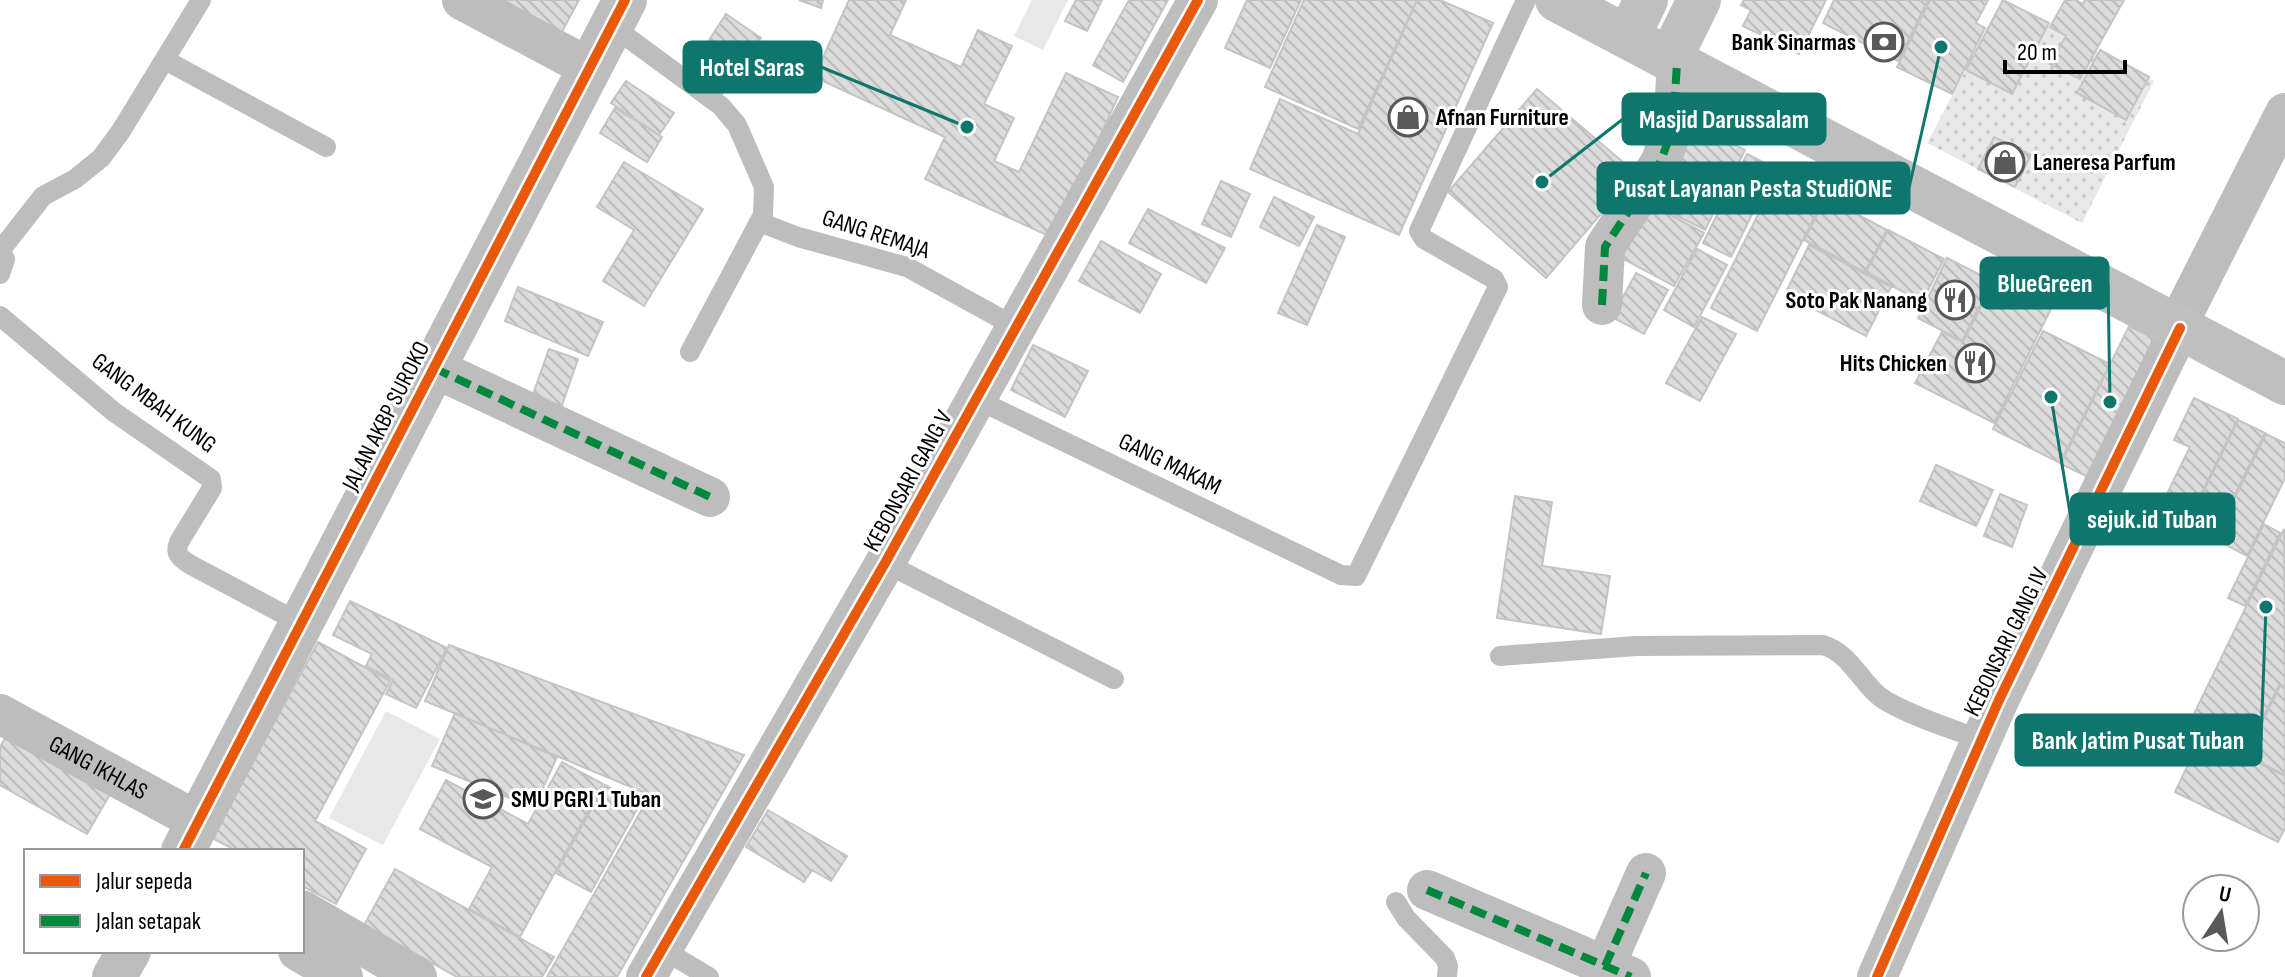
<svg xmlns="http://www.w3.org/2000/svg" width="2285" height="977" viewBox="0 0 2285 977" font-family="'Sofia Sans Condensed',sans-serif">
<defs>
<pattern id="grass-dots" width="8" height="8" patternUnits="userSpaceOnUse" patternTransform="scale(2)"><rect width="8" height="8" fill="#e8e8e8"/><path d="M2 2h.1M6 6h.1" fill="none" stroke="#c5c5c5" stroke-width="1.8" stroke-linecap="round"/></pattern>
<pattern id="building-back-hatch" width="6" height="6" patternUnits="userSpaceOnUse" patternTransform="scale(2)"><rect width="6" height="6" fill="#dcdcdc"/><path d="M-1 5l2 2M0 0l6 6M5-1l2 2" fill="none" stroke="#bbb"/></pattern>
</defs>
<rect width="100%" height="100%" fill="#fff"/>
<path fill="url(#grass-dots)" d="M2002,2L2154,81L2082,223L1927,143Z"/>
<path fill="#e8e8e8" d="M1032,0H1068L1043,50L1014,36Z
M386,711L440,739L383,845L329,818Z"/>
<path fill="url(#building-back-hatch)" stroke="#c4c4c4" stroke-width="2" d="M478,0H579L557,41Z
M799,0H823L821,8Z
M849,0H906L890,35L961,67L978,30L1012,46L984,104L1014,118L994,161L1019,172L1066,73L1118,97L1053,238L925,179L945,137L814,77Z
M1076,0H1102L1087,31L1065,21Z
M1129,0H1168L1123,82L1093,65Z
M1247,0H1301L1270,68L1225,48Z
M1304,0H1417L1358,129L1265,87Z
M1417,0H1440L1493,23L1399,235L1250,169L1280,99L1358,134Z
M1744,0H1826L1799,54L1743,26L1751,10L1741,5Z
M1834,0H1928L1898,61L1823,23Z
M1930,0H1988L1976,23L1985,28L1952,94L1897,67Z
M2003,0L2049,23L2012,94L1966,70Z
M2065,0H2076L2083,4L2085,0H2124L2080,79L2050,64L2066,36L2050,27Z
M726,14L761,38L721,96L687,74Z
M2100,50L2149,77L2126,120L2077,93Z
M626,81L674,113L659,135L611,103Z
M1537,89L1636,173L1546,278L1448,192Z
M615,108L662,137L647,162L600,133Z
M1693,124L1745,150L1705,230L1653,204Z
M1994,137L2031,155L2015,187L1978,169Z
M1747,154L1775,168L1731,257L1703,243Z
M624,162L703,209L644,306L603,281L634,230L597,207Z
M1779,173L1825,196L1757,331L1711,308Z
M1221,181L1250,194L1231,237L1202,224Z
M1274,197L1314,217L1299,246L1260,227Z
M1826,198L1887,230L1865,272L1804,240Z
M1644,201L1704,233L1674,286L1616,255Z
M1148,209L1225,248L1206,283L1129,243Z
M1317,225L1345,237L1307,325L1278,313Z
M1888,230L1944,259L1922,302L1866,272Z
M1101,241L1161,274L1140,313L1079,281Z
M1809,245L1891,287L1866,336L1785,294Z
M1697,249L1727,265L1694,327L1664,310Z
M1947,258L1992,281L1962,341L1918,318Z
M1636,273L1668,290L1644,334L1612,317Z
M1994,281L2051,309L1994,423L1915,383L1942,332L1963,342Z
M518,287L603,322L588,356L505,321Z
M1702,317L1736,334L1700,401L1666,383Z
M2129,326L2159,341L2090,478L2061,464Z
M2043,331L2110,364L2060,463L1993,429Z
M1033,345L1088,371L1065,417L1011,390Z
M549,349L578,359L561,408L532,397Z
M2194,398L2238,419L2186,525L2158,512L2190,447L2174,440Z
M2238,420L2265,433L2213,539L2187,526Z
M2266,434L2285,443V478L2247,556L2215,539Z
M1936,465L1993,490L1976,526L1920,501Z
M2000,494L2027,505L2012,547L1984,536Z
M1515,496L1552,502L1542,566L1610,576L1601,634L1497,618Z
M2264,524L2280,533L2245,606L2228,598Z
M2284,529L2285,688L2279,685L2245,754L2188,726Z
M350,601L447,648L416,708L386,694L393,680L366,666L372,654L333,635Z
M318,642L390,681L315,821L366,849L336,904L302,886V851H237L212,838Z
M449,645L744,755L617,977H547L650,795L425,701Z
M2280,686L2285,688V775L2246,755Z
M455,713L557,757L534,808L432,766Z
M8,733L112,791L87,834L0,785V747Z
M2202,735L2285,776V828L2278,842L2175,792Z
M562,762L603,784L520,937L469,909L492,867L420,829L446,780L528,824Z
M605,785L640,804L591,892L556,873Z
M768,810L847,856L831,881L812,870L804,882L746,847Z
M395,869L554,957L542,977H457L364,925Z"/>
<g fill="none" stroke-linecap="round" stroke-linejoin="round">
<path stroke="#bdbdbd" stroke-width="20" d="M612,26L721,106L737,125L764,187L763,215L690,352
M165,60L326,147
M759,222L798,237L907,267L1016,327
M0,251L43,196L75,179L101,158L121,131L201,0
M0,251L5,259L0,274
M0,316L114,412L211,479L212,488L179,542C174,554 181,559 191,565L302,624
M976,399L1341,575L1356,576L1498,287L1494,279L1424,239L1419,231L1526,0
M885,563L1114,679
M1500,656L1636,646L1823,645C1853,654 1862,688 1888,702C1916,718 1950,728 1981,740
M1396,902L1406,918L1445,958L1448,966L1447,977
M662,949L709,977"/>
<g stroke="#bdbdbd" stroke-width="40">
<path d="M462,0L590,68"/>
<path d="M1602,305L1605,247L1660,163L1673,128L1677,63"/>
<path d="M2177,326L2285,113"/>
<path d="M434,368L710,497"/>
<path id="s1" d="M0,714L199,822"/>
<path d="M1427,890L1631,977"/>
<path d="M302,910L417,977"/>
<path d="M298,951L343,977"/>
<path d="M1605,966L1646,873"/>
<path d="M646,977L885,563L1198,0"/>
<path d="M1877,977L1999,700L2180,328"/>
</g>
<path stroke="#bdbdbd" stroke-width="44" d="M183,851L625,0
M114,977L129,951"/>
<path stroke="#bfbfbf" stroke-width="44" d="M1557,0L2285,383
M1628,37L1646,0
M1670,59L1699,0"/>
<path stroke="#00873e" stroke-width="8" stroke-dasharray="16 8" stroke-linecap="butt" d="M1602,305L1605,247L1660,163L1673,128L1677,63
M434,368L710,497
M1427,890L1631,977
M1605,966L1646,873"/>
<g stroke="#fff" stroke-width="15">
<path id="cycleway" d="M183,851L625,0
M646,977L885,563L1198,0
M1877,977L1999,700L2180,328"/>
</g>
<use href="#cycleway" stroke="#e8590c" stroke-width="10"/>
</g>
<defs>
<g id="bank-ring" transform="scale(2)"><circle r="9.5" fill="#fff" stroke="#595959" stroke-width="1.5"/><path d="M-6-4H6V4H-6ZM0-2.3a2.3 2.3 0 1 0 0 4.6a2.3 2.3 0 1 0 0-4.6Z" fill="#595959"/></g>
<g id="shop-ring" transform="scale(2)"><circle r="9.5" fill="#fff" stroke="#595959" stroke-width="1.5"/><path d="M-5-2.5h2.3a2.7 3.5 0 0 1 5.4 0H5L5.5 6h-11ZM-1.5-2.5h3a1.5 2.3 0 0 0-3 0Z" fill="#595959"/></g>
<g id="restaurant-ring" transform="scale(2)"><circle r="9.5" fill="#fff" stroke="#595959" stroke-width="1.5"/><path d="M-5-6h1v4h1v-4h1v4h1v-4h1v5L-1.5 .5V6h-2V.5L-5-1ZM5-6V6H3V1.5H1.5Q1.5-4 5-6Z" fill="#595959"/></g>
<g id="school-ring" transform="scale(2)"><circle r="9.5" fill="#fff" stroke="#595959" stroke-width="1.5"/><path d="M0-5L7-2L0 1L-7-2ZM-4 1L0 2.5L4 1V4Q0 6-4 4Z" fill="#595959"/></g>
</defs>
<g fill-rule="evenodd">
<use href="#bank-ring" x="1884" y="42"/>
<use href="#shop-ring" x="1408" y="117"/>
<use href="#shop-ring" x="2005" y="162"/>
<use href="#restaurant-ring" x="1955" y="300"/>
<use href="#restaurant-ring" x="1975" y="363"/>
<use href="#school-ring" x="483" y="799"/>
</g>
<g text-anchor="middle" dominant-baseline="central" stroke-width="6" stroke-linejoin="round" paint-order="stroke">
<g font-size="24" font-weight="bold" fill="#000" stroke="#fff" text-anchor="end">
<text x="1856" y="42">Bank Sinarmas</text>
<text x="1436" y="117" text-anchor="start">Afnan Furniture</text>
<text x="2033" y="162" text-anchor="start">Laneresa Parfum</text>
<text x="1927" y="300">Soto Pak Nanang</text>
<text x="1947" y="363">Hits Chicken</text>
<text x="511" y="799" text-anchor="start">SMU PGRI 1 Tuban</text>
</g>
<g font-size="24" fill="#000" stroke="#fff">
<text transform="translate(876 234) rotate(18)">GANG REMAJA</text>
<text transform="translate(154 403) rotate(37)">GANG MBAH KUNG</text>
<text transform="translate(386 416) rotate(-63)">JALAN AKBP SUROKO</text>
<text transform="translate(1170 464) rotate(26)">GANG MAKAM</text>
<text transform="translate(908 481) rotate(-61)">KEBONSARI GANG V</text>
<text transform="translate(2006 642) rotate(-64)">KEBONSARI GANG IV</text>
<text stroke="none"><textPath href="#s1" startOffset="112">GANG IKHLAS</textPath></text>
</g>
</g>
<path fill="none" stroke="#0f766e" stroke-width="3" d="M967 127L821 67M1542 182L1623 119M1941 47L1909 188M2110 402L2108 283M2051 397L2071 519M2266 607L2261 740"/>
<g fill="#0f766e" stroke="#fff" stroke-width="3">
<circle cx="967" cy="127" r="8"/>
<circle cx="1542" cy="182" r="8"/>
<circle cx="1941" cy="47" r="8"/>
<circle cx="2110" cy="402" r="8"/>
<circle cx="2051" cy="397" r="8"/>
<circle cx="2266" cy="607" r="8"/>
</g>
<g fill="#0f766e" stroke="#0f766e" stroke-width="3">
<rect x="684" y="42" width="137" height="50" rx="8"/>
<rect x="1623" y="94" width="202" height="50" rx="8"/>
<rect x="1598" y="163" width="311" height="50" rx="8"/>
<rect x="1981" y="258" width="127" height="50" rx="8"/>
<rect x="2071" y="494" width="163" height="50" rx="8"/>
<rect x="2016" y="715" width="245" height="50" rx="8"/>
</g>
<g font-size="26" text-anchor="middle" font-weight="bold" fill="#fff">
<text x="752" y="76">Hotel Saras</text>
<text x="1724" y="128">Masjid Darussalam</text>
<text x="1753" y="197">Pusat Layanan Pesta StudiONE</text>
<text x="2045" y="292">BlueGreen</text>
<text x="2152" y="528">sejuk.id Tuban</text>
<text x="2138" y="749">Bank Jatim Pusat Tuban</text>
</g>
<rect x="24" y="849" width="280" height="104" fill="#ffffff" stroke="#999999" stroke-width="2"/>
<rect x="40" y="875" width="40" height="12" fill="#e8590c" stroke="#999999" stroke-width="2"/>
<text x="96" y="889" font-size="24" fill="#000000">Jalur sepeda</text>
<rect x="40" y="915" width="40" height="12" fill="#00873e" stroke="#999999" stroke-width="2"/>
<text x="96" y="929" font-size="24" fill="#000000">Jalan setapak</text>
<g transform="translate(2221 913) rotate(12)"><circle r="38" fill="#ffffff" stroke="#999999" stroke-width="2"/>
<path d="M0-6L14 30L0 20L-14 30Z" fill="#595959"/>
<text y="-12" font-size="22" font-weight="bold" text-anchor="middle" fill="#000000">U</text>
</g>
<path d="M2005 60v12h120v-12" fill="none" stroke="#000000" stroke-width="4"/>
<text x="2017" y="60" font-size="24" fill="#000000" stroke="#ffffff" stroke-width="6" paint-order="stroke">20 m</text>
</svg>
